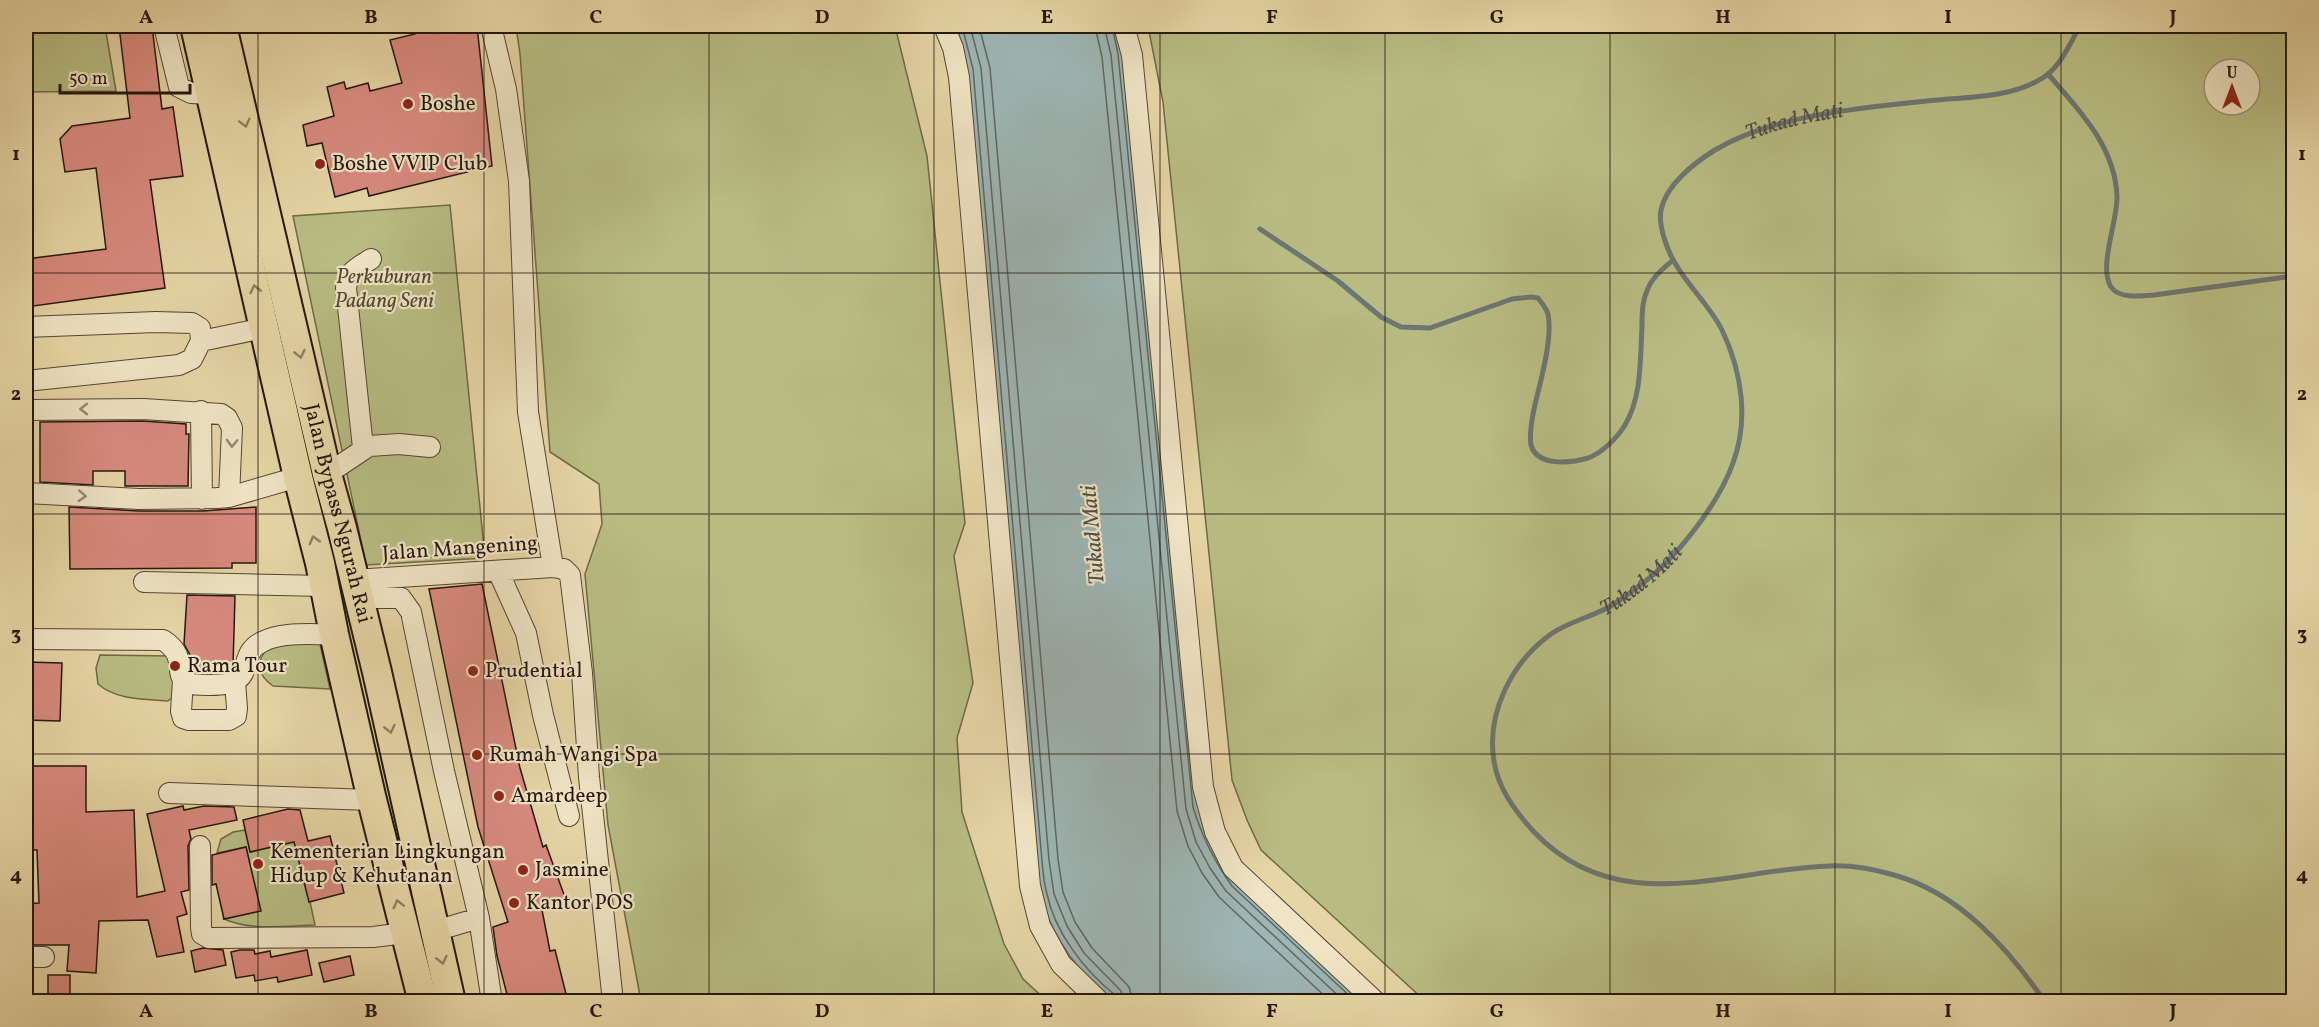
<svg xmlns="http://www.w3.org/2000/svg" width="2319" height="1027" viewBox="0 0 2319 1027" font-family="Vollkorn,serif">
<rect width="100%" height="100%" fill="#e6d5a5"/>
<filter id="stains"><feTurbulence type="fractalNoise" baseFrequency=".00333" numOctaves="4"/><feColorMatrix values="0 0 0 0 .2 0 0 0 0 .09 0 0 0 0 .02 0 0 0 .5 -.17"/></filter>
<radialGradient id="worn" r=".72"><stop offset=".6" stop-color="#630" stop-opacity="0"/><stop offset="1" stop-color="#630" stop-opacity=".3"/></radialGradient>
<path fill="#b8bc83" stroke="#6e6a48" stroke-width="1.5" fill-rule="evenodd" d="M26,26H105L116,91L26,92Z
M516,26H895L927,156L965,523L954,556L973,683L957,738L962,812L1004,944L1023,979L1047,1001H641L608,825L585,574L602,524L599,484L550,452L520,54Z
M1148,26H2293V1001H1425L1261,850L1247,820L1232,780L1163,102ZM2214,69H2250V105H2214Z
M450,205L485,558L366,565L293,216Z
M275,642L320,644L330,689L273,686C253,672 257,655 275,642Z
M100,655L170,656L176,694L168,701C144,699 116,700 98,684L96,668Z
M245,830L251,852L297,841L315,925C286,926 251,931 224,919L260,911L246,847L217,853L221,839L233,832Z"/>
<path fill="#9db5b3" stroke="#6d7671" stroke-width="1.5" d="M955,26H1117L1124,53L1208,836L1365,1001H1114C1081,977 1054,939 1041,899C1038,888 1038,874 1036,862L962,45Z"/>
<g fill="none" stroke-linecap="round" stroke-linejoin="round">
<path stroke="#606660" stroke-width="1.5" d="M962,26L973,69L1042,861C1043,872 1044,884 1047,894C1055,933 1085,971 1115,995L1116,1002
M970,26L981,68L1049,860L1054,894L1067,926L1084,953L1121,991L1124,1002
M979,26L990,68L1058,859L1063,892L1075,922L1092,948L1129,987L1133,1002
M1095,26L1102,57L1177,811L1188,846L1202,873L1219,897L1331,1002
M1104,26L1111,55L1186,809L1196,842L1210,868L1226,891L1345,1002
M1112,26L1118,54L1193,807C1202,837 1214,861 1232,886L1356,1002"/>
<g stroke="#6d7671" stroke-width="5">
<path d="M2048,74C2079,110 2115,146 2117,196C2118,220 2098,267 2111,287C2119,299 2142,296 2154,295L2294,276"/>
<path d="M1260,229L1338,281L1381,317L1401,327L1430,328L1512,299L1531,297L1538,298C1542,303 1546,308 1548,314C1553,339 1540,383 1534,409C1532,419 1529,434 1531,445C1537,467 1571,463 1588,458C1602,453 1617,438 1625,425C1642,396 1640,360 1642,327C1642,315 1642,302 1647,291C1651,278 1663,269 1673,260"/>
<path id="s1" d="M2045,1002C2008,948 1959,893 1894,875C1873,869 1851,865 1830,866C1727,869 1619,921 1534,832C1516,812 1498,789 1494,761C1486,713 1512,662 1551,634C1568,622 1591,617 1609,607C1620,601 1630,593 1639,586C1675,560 1718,505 1733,463C1749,420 1742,372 1722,330C1710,306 1688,286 1675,263C1667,250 1658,225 1661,210C1666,185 1694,163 1715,150C1775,114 1868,107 1937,100C1972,97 2014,97 2044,77C2061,66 2070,43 2080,26"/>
</g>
</g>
<path fill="#d88a7e" stroke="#24170e" stroke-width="1.5" d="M119,26H152L162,109L173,107L183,176L150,180L165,288L26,307V259L106,249L96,168L65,172L60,139L72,126L130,118Z
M413,26H477L492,166L369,196L367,188L335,197L322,143L307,146L303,125L334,116L327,87L344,82L346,89L368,83L370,91L402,83L390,40L415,34Z
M143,421L186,424V434H189L188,486H125V471H93V485L40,482V422Z
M69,507L139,511H203L256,507V563H232V568L70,569Z
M482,584L520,768L543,847L546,845L567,903L542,910L550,951L555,950L568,1002H509L497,956L493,927L508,922L478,827L429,589Z
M187,595L235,596L233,666L230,670L192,669L190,655L184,644Z
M26,662L62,663L60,721L26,720Z
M32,766H86V812L134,810L137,897L165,891L147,814L183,806L184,810L204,806L234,807L237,820L189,830L191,839L188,846L189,890L181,892L187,914L177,917L184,952L157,957L148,920L99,921L96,973L67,971L69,945H26V904L39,903L37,850H26V787H32Z
M288,809L300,810L308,841L330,836L344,893L309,902L294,842L250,852L243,820Z
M246,847L261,911L224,919L216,884L212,885V855Z
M203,948L223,950L226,965L195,972L191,951Z
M240,950H254L255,954L270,951L271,957L307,950L312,975L278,982L277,977L255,981L254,975L236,978L231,952Z
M350,956L354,975L324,982L319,963Z
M48,975H70V1002H48Z"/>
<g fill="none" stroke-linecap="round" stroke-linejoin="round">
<g stroke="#544634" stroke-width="22">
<path id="minor" d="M164,26L179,87L191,93L211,94
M491,26L506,89L519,181L528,412L553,567
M944,26L953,48L959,77L1030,886L1040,926L1061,964L1100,1002
M1124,26L1132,55L1203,787L1215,832L1233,868L1376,1002
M26,327L156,322L192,323L200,328L201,341
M26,381L179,365L192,359L201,341L264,328
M26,410L143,409L221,414L227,418L232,428L229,497
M201,411L202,499
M363,448L346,288C348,271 357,268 371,259
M327,474L369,446L399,444L430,447
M26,493L139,499L217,498L229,497L298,477
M498,571L526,633L543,715L569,816
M354,580L553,567L564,569L570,575L582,673L589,777L613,1002
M144,582L324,586
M359,598H401L411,612L444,771L479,918L492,1002
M26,639L163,640C188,656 174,673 185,681C192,686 200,684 208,685C263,686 232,657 262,642C282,631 312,635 334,634
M183,680L181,711L183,718L189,720H229L236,716L237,708L235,682
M169,793L372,800
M200,846L201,927L202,934L209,938L373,937L405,933
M435,931L479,918
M26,957H44"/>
</g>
<g stroke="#24170e" stroke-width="32">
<g id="highway">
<path d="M195,26L298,477L320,563L334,634L372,800L423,1002"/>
<path id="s2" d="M222,26L327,474L342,528L377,672L451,1002"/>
</g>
</g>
<use href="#minor" stroke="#efe4c4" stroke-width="20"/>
<use href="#highway" stroke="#e6d5a5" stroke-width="28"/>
</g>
<defs><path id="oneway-chevron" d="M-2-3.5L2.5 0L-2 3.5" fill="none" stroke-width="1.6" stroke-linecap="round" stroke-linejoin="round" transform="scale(1.5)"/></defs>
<g stroke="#8f8061">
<use href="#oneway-chevron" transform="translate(245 123) rotate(76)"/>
<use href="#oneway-chevron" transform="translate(255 289) rotate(-103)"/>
<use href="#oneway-chevron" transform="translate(300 354) rotate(77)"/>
<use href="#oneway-chevron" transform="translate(314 540) rotate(-105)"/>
<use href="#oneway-chevron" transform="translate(390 729) rotate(77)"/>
<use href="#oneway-chevron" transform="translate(398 904) rotate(-104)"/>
<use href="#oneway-chevron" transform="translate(442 960) rotate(77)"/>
</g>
<g stroke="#948872">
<use href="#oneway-chevron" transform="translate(84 409) rotate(180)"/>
<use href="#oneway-chevron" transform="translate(232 443) rotate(92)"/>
<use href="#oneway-chevron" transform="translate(82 496) rotate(3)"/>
</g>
<path fill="none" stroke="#24170e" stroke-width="1.5" stroke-opacity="0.55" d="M258,26V1002M484,26V1002M709,26V1002M934,26V1002M1160,26V1002M1385,26V1002M1610,26V1002M1835,26V1002M2061,26V1002M26,273H2294M26,514H2294M26,754H2294"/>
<g fill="#8f2418" stroke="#efe4c4" stroke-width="2">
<circle cx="408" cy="104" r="6"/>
<circle cx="320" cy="164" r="6"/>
<circle cx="175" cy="666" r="6"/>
<circle cx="473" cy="671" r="6"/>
<circle cx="477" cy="755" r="6"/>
<circle cx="499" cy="796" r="6"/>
<circle cx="258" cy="864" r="6"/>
<circle cx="523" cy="870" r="6"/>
<circle cx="514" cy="903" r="6"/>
</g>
<g text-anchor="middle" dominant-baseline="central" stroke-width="4.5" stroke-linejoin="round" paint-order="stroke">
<g font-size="21" fill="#24170e" stroke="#efe4c4" text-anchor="start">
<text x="420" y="104">Boshe</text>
<text x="332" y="164">Boshe VVIP Club</text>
<text x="187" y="666">Rama Tour</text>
<text x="485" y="671">Prudential</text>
<text x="489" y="755">Rumah Wangi Spa</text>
<text x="511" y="796">Amardeep</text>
<text x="270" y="852">Kementerian Lingkungan<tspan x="270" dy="24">Hidup &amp; Kehutanan</tspan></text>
<text x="535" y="870">Jasmine</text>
<text x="526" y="903">Kantor POS</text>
</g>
<g font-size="21" font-style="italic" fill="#504931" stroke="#efe4c4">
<text x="384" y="277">Perkuburan<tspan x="384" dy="24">Padang Seni</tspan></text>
</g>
<g font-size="21" fill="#24170e" stroke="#efe4c4">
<text stroke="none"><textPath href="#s2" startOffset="501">Jalan Bypass Ngurah Rai</textPath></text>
<text transform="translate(460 549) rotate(-4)">Jalan Mangening</text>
</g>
<g font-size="22" font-style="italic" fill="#4e4e48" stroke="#efe4c4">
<text stroke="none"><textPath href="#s1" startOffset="1506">Tukad Mati</textPath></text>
<text transform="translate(1094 535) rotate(-95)">Tukad Mati</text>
<text stroke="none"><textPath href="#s1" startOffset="912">Tukad Mati</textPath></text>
</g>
</g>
<rect width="2319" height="1027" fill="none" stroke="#e6d5a5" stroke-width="66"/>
<g transform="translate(2232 87)"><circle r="28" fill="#efe4c4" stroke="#9e927b" stroke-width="1.5"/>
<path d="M0-4.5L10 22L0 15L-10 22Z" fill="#8f2418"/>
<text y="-9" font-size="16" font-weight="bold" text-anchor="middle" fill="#24170e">U</text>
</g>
<path d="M60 84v9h130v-9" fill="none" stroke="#24170e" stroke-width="3"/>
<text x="69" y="84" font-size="18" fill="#24170e" stroke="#efe4c4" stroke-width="4.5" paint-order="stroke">50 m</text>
<rect x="33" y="33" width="2253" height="961" fill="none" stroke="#24170e" stroke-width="2"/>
<g font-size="20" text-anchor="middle" font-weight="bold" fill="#24170e">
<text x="146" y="23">A</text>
<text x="371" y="23">B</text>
<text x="596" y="23">C</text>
<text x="822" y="23">D</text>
<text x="1047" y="23">E</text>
<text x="1272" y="23">F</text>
<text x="1497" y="23">G</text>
<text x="1723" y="23">H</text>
<text x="1948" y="23">I</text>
<text x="2173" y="23">J</text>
<text x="16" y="160">1</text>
<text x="2302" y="160">1</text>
<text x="16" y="400">2</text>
<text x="2302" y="400">2</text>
<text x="16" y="640">3</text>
<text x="2302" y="640">3</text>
<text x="16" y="881">4</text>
<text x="2302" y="881">4</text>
<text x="146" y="1017">A</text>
<text x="371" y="1017">B</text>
<text x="596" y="1017">C</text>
<text x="822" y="1017">D</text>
<text x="1047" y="1017">E</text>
<text x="1272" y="1017">F</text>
<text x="1497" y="1017">G</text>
<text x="1723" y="1017">H</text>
<text x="1948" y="1017">I</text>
<text x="2173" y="1017">J</text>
</g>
<rect width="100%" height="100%" filter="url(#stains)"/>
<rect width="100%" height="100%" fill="url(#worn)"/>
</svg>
